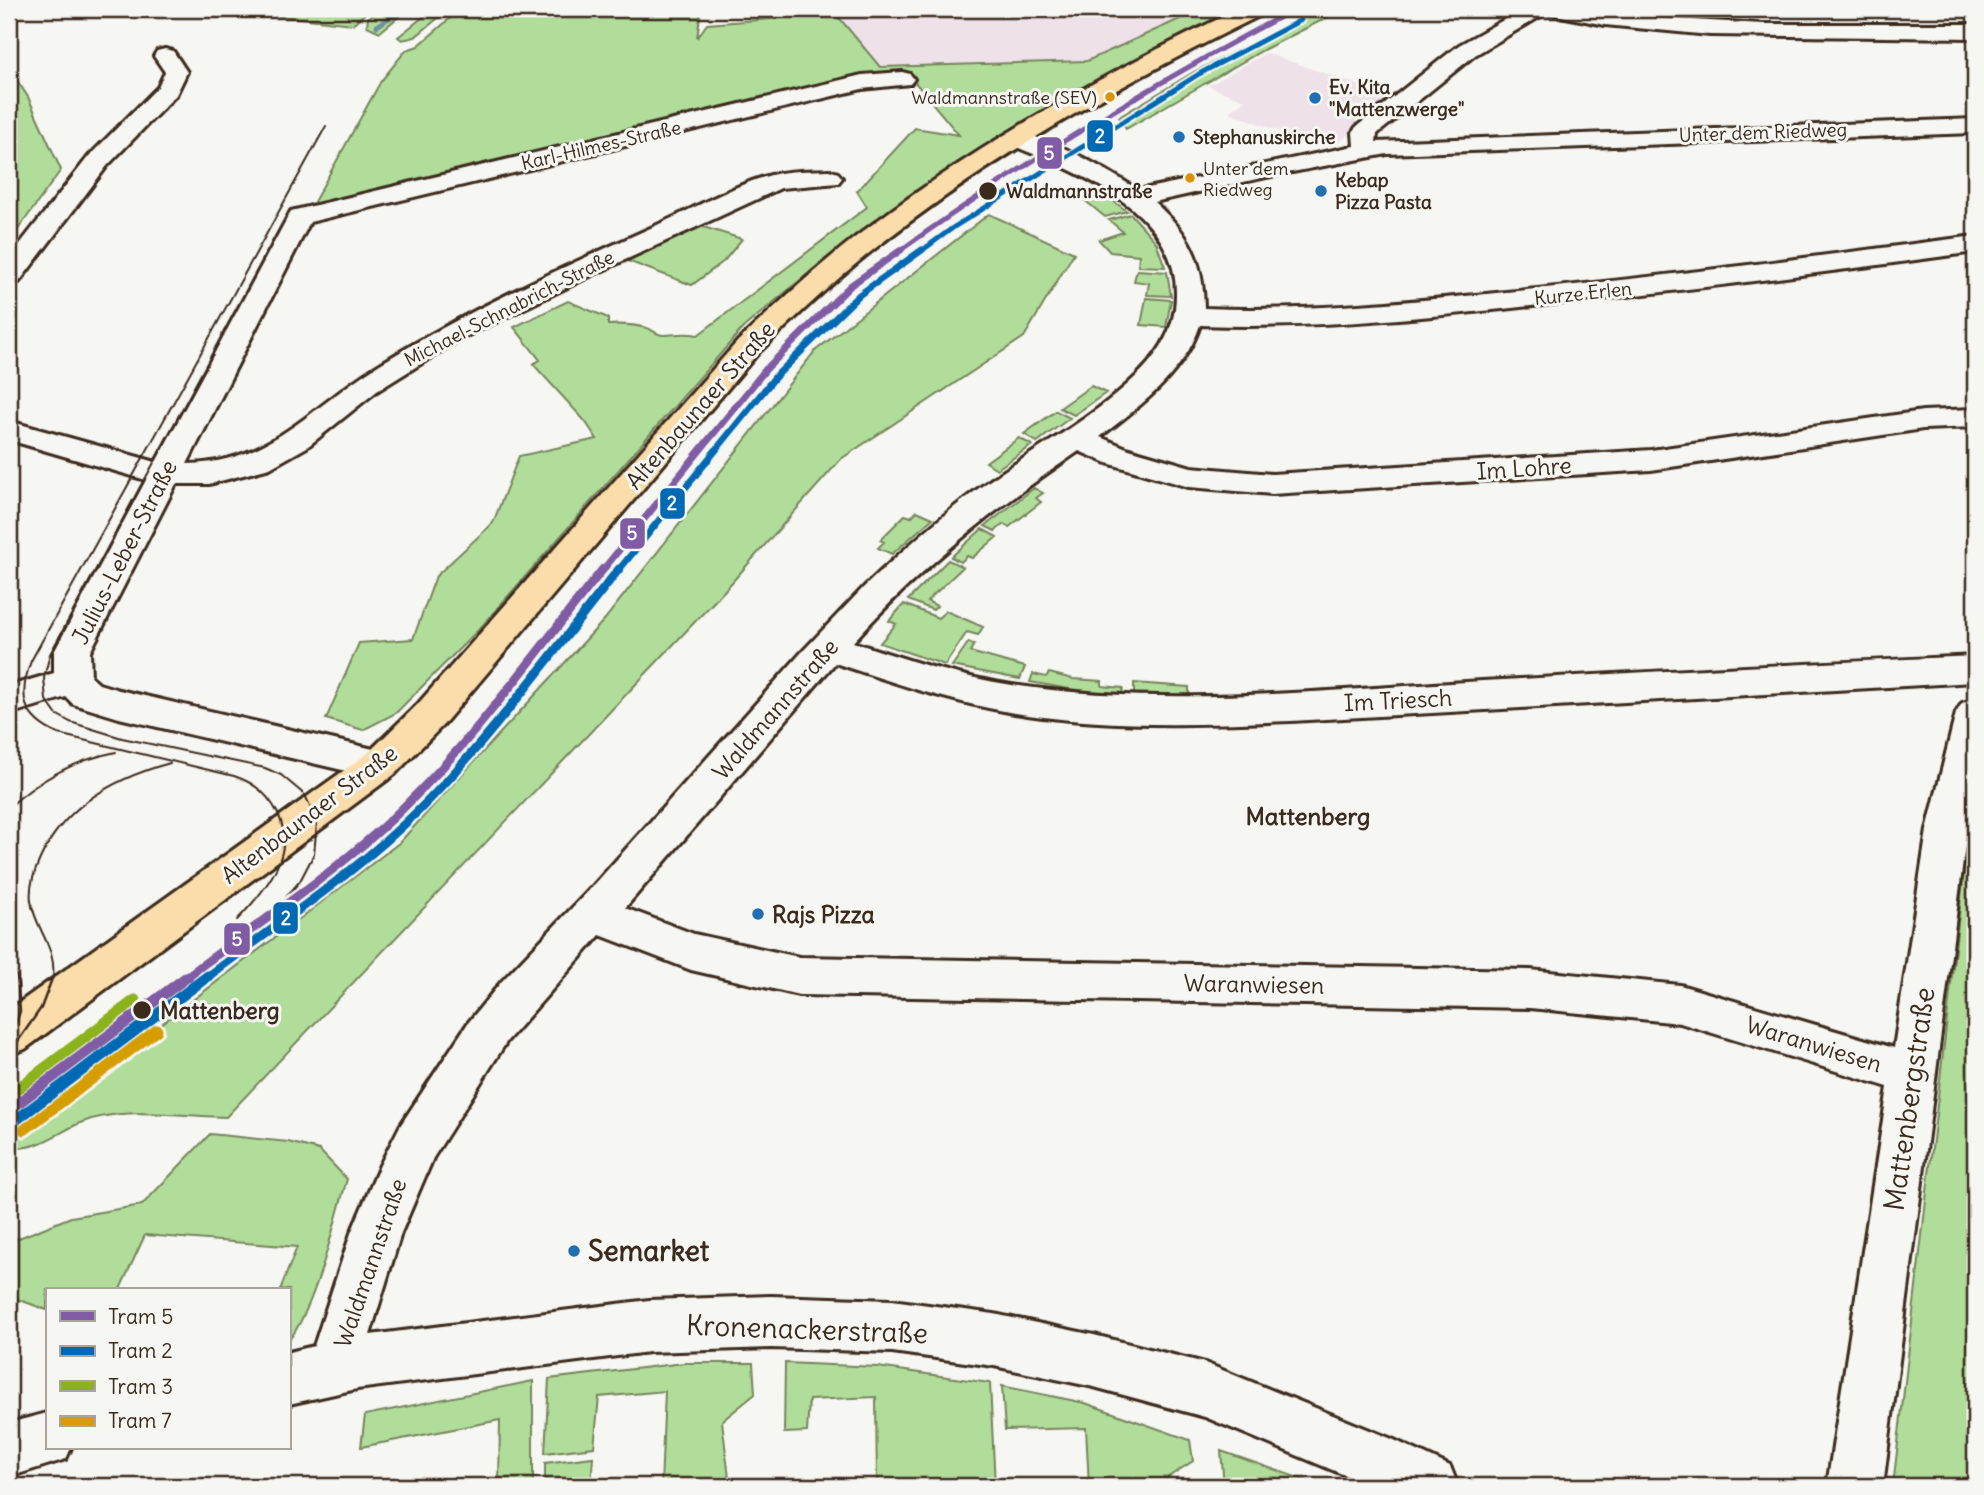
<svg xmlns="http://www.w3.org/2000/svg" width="1984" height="1495" viewBox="0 0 1984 1495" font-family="Delius,sans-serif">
<rect width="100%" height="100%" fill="#f6f6f2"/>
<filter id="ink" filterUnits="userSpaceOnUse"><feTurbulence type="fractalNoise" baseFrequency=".0143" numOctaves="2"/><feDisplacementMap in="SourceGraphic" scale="14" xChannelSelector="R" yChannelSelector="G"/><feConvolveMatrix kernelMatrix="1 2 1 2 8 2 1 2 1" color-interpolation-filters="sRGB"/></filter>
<g filter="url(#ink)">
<path fill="#eee1e9" d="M832,9H1202L1087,61L880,67Z
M1266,53L1392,97L1337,144L1321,147L1229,112L1245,100L1208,86Z"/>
<path fill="#b1dd9a" stroke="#76845c" stroke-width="2" d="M216,9H370L353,24Z
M381,9H408L380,32L367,26L368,18Z
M433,9H449L415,37L402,40L398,37Z
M461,9H701L697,38L707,24L771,19L832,9L880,67L1087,61L1202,9H1241L1160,47L998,143L824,260L744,327L481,627L396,713L363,730L326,719L359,643L413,639L436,576L493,523L519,456L597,439L585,421L533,364L540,360L514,327L568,301L608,318V325C622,324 635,325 647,328C653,330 657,335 663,335C676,335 683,332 698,335L867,207L857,191L915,128L959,135L909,75L310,209L381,81L406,50L418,46Z
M1319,9H1344L1265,49L1126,129L1119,117L1194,72Z
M9,68L28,97L61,170L9,242Z
M1102,193L1127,211L1105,217L1083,199Z
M989,214L1074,253L1024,337L841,459L725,590L226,1117C181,1116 121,1106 80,1123C57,1133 35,1152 9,1147V1140L399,843L605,619L815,351Z
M1131,214L1156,242L1165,267L1138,266L1139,255L1110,252L1099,240L1123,232L1109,220Z
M697,225L742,239L724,261L692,285L622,259Z
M1137,270L1167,272L1171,296L1147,295L1149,283L1134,281Z
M1146,298L1171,300L1166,327L1141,325Z
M1091,386L1106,393L1074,415L1060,408Z
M1056,411L1070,418L1037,442L1024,434Z
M1019,438L1032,445L997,469L986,462Z
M1034,488L1043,493L1036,498L1041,502L1009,527L1004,524L995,531L985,526Z
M917,511L933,518L892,554L878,548L884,542L880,540L905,515L911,517Z
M982,529L997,537L972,558L967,556L961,562L951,557Z
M948,560L963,567L927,601L937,606L933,610L908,600Z
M904,604L938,618L946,611L983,627L978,635L967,632L945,665L880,643L896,624L889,621Z
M968,643L974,644L970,652L1025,667L1020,679L952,666Z
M1049,673L1073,679L1102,681V686L1123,688L1122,694L1069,689L1030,682L1033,674L1046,677Z
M1134,683L1189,687V696L1134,694Z
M1975,807V1486H1893L1968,837Z
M210,1134L288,1142L319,1150L347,1179C334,1223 316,1306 289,1340V1290H280L297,1247L145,1235L120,1289L133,1290H47V1310L9,1296V1242L71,1217L142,1205Z
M684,1363H753L755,1394L722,1421L730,1486H661L665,1391L599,1397L594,1447L545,1453L549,1379Z
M785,1363L878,1367L990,1383L995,1486H877L876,1397L809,1400L807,1432L784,1433Z
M533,1381V1486H499L500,1420L361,1447L365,1415Z
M1002,1386L1085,1403L1190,1440L1193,1461L1159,1483V1486H1089L1086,1428L1005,1430Z
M1221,1451L1313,1483L1320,1486H1224Z
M593,1457L591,1486H545V1463Z"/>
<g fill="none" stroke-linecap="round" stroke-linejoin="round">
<path stroke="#70919f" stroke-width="5" d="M377,26L403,9"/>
<g stroke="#3b2a1e" stroke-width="6">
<path id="minor" d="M1523,9H1588L1658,18L1763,24H1975V38L1710,35L1605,25L1546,13L1475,55L1377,134L1376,142L1975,119V133L1387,154L1266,177L1154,202C1190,234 1203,260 1204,308C1305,312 1406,302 1506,292C1663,277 1819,256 1975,236V252C1821,273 1667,293 1512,308C1408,319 1305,329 1200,325C1184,374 1139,407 1100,437L1129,449L1191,467L1272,474L1651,450L1923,411L1975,409V427L1923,429L1651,470L1272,494L1189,487L1107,463L1079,451C997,507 920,567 853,642C905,659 958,677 1012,685C1168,708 1326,690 1482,681C1646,672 1811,663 1975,656V682L1291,721C1197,725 1102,728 1009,712C950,702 892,682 835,663L625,908L694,934L799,957L1530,970L1680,985L1894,1048L1927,830L1956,713L1962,703L1975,699V795L1967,830L1883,1486H1827L1888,1087L1680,1023L1530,1008L799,995L691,970L600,935L507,1041L433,1158L401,1233L370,1335L649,1300L771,1296L892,1300L994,1314L1094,1335L1205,1363L1392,1439L1450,1466L1458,1486H1371L1205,1417L1094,1387L994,1366L892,1352L771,1348L649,1352L357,1389L289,1404V1352L314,1346L351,1233L380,1165L400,1126L468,1023L502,981L593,886L802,652L864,587C903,550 945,512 989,481C1036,449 1086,422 1128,384C1156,359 1176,332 1176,294C1177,209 1075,171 1009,144L1006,139L1009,134C1036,127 1114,174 1138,190L1354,146L1353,132L1356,127L1459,45Z
M165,49L173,51L187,72L176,95L107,166L19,282L9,284V258L89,156L158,87L165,72L154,56L157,51Z
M902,72L910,74L914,79L910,84L862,89L310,222L187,464C270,464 314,404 380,364C468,310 561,268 655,226C689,211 736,184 771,175C789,170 810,171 829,170L838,173L842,178L838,183L781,188L588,277L459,340L377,391L307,447L270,468L209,484H176L90,652L91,677L99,684L119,690L395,754L400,764L395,774L381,779L119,718L73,704L66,697L9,714V686L54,673V652L146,480L9,440V421L156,462L291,211L862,75Z
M47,1413V1448H71L66,1459L9,1477V1423Z"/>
</g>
<g stroke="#3b2a1e" stroke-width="6">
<path id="major" d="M1239,9H1266L1263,14C1126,81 993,155 873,250C832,282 795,318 758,353L443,725L395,774L25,1049L9,1055V1010L367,754L417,705L738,341C775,306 813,271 853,239C972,147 1103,74 1239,9Z"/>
</g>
<use href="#minor" fill="#f6f6f2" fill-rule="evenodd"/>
<use href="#major" fill="#fbddab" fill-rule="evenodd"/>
<path stroke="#3b2a1e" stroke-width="2" d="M207,365L50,654L44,678L46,700L56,714L70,722L122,738L265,768L281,775L305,795L317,822L314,854L300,881L273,912
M9,807C40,779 75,760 116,752
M237,920C266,890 302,848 273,805C264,791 250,781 234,776L58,734C22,718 18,696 31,661L326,126
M9,956L17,978
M53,978C57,947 35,929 31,901C29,886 34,872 40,859C64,805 115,778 170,763"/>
<path stroke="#3b2a1e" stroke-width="2.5" d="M9,1044L20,1011L17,976
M9,1054L41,1008L53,976"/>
<g stroke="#f6f6f2" stroke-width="9">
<path id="tram-1-far3" d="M898,252C1024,162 1158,81 1295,9"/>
</g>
<g stroke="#f6f6f2" stroke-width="11">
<path id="tram-1-far2" d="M602,571L766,369L851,285L901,250"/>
</g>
<g stroke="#f6f6f2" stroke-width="14">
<path id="tram-1-far1" d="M185,978C258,923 347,866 410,801C481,730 540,647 603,569"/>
</g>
<g stroke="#f6f6f2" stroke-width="17">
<path id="tram-1" d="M9,1110L188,976"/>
</g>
<g stroke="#f6f6f2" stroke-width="9">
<path id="tram-2-far3" d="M920,252L954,227L1199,74L1301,20"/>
</g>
<g stroke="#f6f6f2" stroke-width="11">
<path id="tram-2-far2" d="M618,571L775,377L859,295L922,250"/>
</g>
<g stroke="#f6f6f2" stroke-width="14">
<path id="tram-2-far1" d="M206,978C277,924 355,874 419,810C492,737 554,650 619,569"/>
</g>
<g stroke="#f6f6f2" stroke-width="17">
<path id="tram-2" d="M16,1120L208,976"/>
</g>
<g stroke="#f6f6f2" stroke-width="17">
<path id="tram-3" d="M9,1095L135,1000"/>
</g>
<g stroke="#f6f6f2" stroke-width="17">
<path id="tram-4" d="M24,1130L157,1030"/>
</g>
<use href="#tram-1-far3" stroke="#7f5ca3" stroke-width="5"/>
<use href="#tram-1-far2" stroke="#7f5ca3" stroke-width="7"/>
<use href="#tram-1-far1" stroke="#7f5ca3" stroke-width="9"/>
<use href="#tram-1" stroke="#7f5ca3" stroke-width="11"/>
<use href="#tram-2-far3" stroke="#0069b4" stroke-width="5"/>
<use href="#tram-2-far2" stroke="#0069b4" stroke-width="7"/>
<use href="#tram-2-far1" stroke="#0069b4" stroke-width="9"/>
<use href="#tram-2" stroke="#0069b4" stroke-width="11"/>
<use href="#tram-3" stroke="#8cb21f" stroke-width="11"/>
<use href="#tram-4" stroke="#d59d06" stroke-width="11"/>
</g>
</g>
<g fill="#db9304" stroke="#f6f6f2" stroke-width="2.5">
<circle cx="1110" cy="97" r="6"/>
<circle cx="1190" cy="178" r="6"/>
</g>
<g fill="#1f6fb2" stroke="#f6f6f2" stroke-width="2.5">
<circle cx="1315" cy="98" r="7"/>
<circle cx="1179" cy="137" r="7"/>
<circle cx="1321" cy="191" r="7"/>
<circle cx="758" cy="914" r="7"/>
<circle cx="574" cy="1251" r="7"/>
</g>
<g fill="#3b2a1e" stroke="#f6f6f2" stroke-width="2.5">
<circle cx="988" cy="191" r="10"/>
<circle cx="142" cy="1010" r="10"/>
</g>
<g text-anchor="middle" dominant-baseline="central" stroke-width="6" stroke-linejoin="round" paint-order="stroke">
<g font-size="18" fill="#3b2a1e" stroke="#f6f6f2" text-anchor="end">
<text x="1097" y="97">Waldmannstraße (SEV)</text>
<text x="1203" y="168" text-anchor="start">Unter dem<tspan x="1203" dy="21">Riedweg</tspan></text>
</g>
<g font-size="19" font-weight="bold" fill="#3b2a1e" stroke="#f6f6f2" text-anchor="start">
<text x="1329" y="87">Ev. Kita<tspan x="1329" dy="22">"Mattenzwerge"</tspan></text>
<text x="1193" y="137">Stephanuskirche</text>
<text x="1335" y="180">Kebap<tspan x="1335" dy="22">Pizza Pasta</tspan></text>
</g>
<g font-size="19" fill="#3b2a1e" stroke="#f6f6f2">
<text transform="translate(1763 132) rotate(-2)">Unter dem Riedweg</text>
<text transform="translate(601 145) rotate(-13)">Karl-Hilmes-Straße</text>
<text transform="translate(1583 293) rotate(-6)">Kurze Erlen</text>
<text transform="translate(509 308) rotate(-27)">Michael-Schnabrich-Straße</text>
</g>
<g font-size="19" font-weight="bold" fill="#3b2a1e" stroke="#f6f6f2" text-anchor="start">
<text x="1006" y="191">Waldmannstraße</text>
</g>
<g font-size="23" fill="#3b2a1e" stroke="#f6f6f2">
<text transform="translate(700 405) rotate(-49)">Altenbaunaer Straße</text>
<text transform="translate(1524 468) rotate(-4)">Im Lohre</text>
<text transform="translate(124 552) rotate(-63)">Julius-Leber-Straße</text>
<text transform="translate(1398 700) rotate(-3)">Im Triesch</text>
<text transform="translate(775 709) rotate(-49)">Waldmannstraße</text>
<text transform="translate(309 814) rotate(-37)">Altenbaunaer Straße</text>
<text transform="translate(1254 984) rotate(1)">Waranwiesen</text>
<text transform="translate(1814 1044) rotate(17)">Waranwiesen</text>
<text transform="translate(370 1263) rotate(-71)">Waldmannstraße</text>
</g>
<g font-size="23" font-weight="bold" fill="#3b2a1e" stroke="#f6f6f2" text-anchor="start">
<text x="772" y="914">Rajs Pizza</text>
</g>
<g font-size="23" font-weight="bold" fill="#3b2a1e" stroke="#f6f6f2" text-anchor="start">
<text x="160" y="1010">Mattenberg</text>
</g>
<g font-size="24" font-weight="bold" fill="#3b2a1e" stroke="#f6f6f2">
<text x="1308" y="816">Mattenberg</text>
</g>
<g font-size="28" fill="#3b2a1e" stroke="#f6f6f2">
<text transform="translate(1909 1099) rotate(-82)">Mattenbergstraße</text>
<text transform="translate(807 1329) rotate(2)">Kronenackerstraße</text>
</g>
<g font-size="28" font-weight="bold" fill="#3b2a1e" stroke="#f6f6f2" text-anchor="start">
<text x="588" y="1251">Semarket</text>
</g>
</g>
<g stroke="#f6f6f2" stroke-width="2.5">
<rect x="1086" y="119" width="28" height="34" rx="7" fill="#0069b4"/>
<rect x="1036" y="136" width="27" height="34" rx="7" fill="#7f5ca3"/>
<rect x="659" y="487" width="27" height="33" rx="7" fill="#0069b4"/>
<rect x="619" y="517" width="27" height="33" rx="7" fill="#7f5ca3"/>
<rect x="272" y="901" width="27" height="34" rx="7" fill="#0069b4"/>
<rect x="223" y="922" width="28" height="34" rx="7" fill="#7f5ca3"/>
</g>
<g font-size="19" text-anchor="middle" font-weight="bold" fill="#fff">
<text x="1100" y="143">2</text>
<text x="1049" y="160">5</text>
<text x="672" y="510">2</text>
<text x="632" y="540">5</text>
<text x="286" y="925">2</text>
<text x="237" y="946">5</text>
</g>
<rect width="1984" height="1495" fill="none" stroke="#f6f6f2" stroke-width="35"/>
<rect x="18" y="18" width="1949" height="1460" fill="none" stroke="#3b2a1e" stroke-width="2.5" filter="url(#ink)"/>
<rect x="46" y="1288" width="245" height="161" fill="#f6f6f2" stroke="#aba49d" stroke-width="2"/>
<rect x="60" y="1311" width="35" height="10" fill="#7f5ca3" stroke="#aba49d" stroke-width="2"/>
<text x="108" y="1324" font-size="21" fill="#3b2a1e">Tram 5</text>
<rect x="60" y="1346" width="35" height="10" fill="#0069b4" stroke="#aba49d" stroke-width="2"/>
<text x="108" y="1358" font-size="21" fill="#3b2a1e">Tram 2</text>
<rect x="60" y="1381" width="35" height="10" fill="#8cb21f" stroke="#aba49d" stroke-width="2"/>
<text x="108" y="1394" font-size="21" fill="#3b2a1e">Tram 3</text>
<rect x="60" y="1416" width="35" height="10" fill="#d59d06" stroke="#aba49d" stroke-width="2"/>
<text x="108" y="1428" font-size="21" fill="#3b2a1e">Tram 7</text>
</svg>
